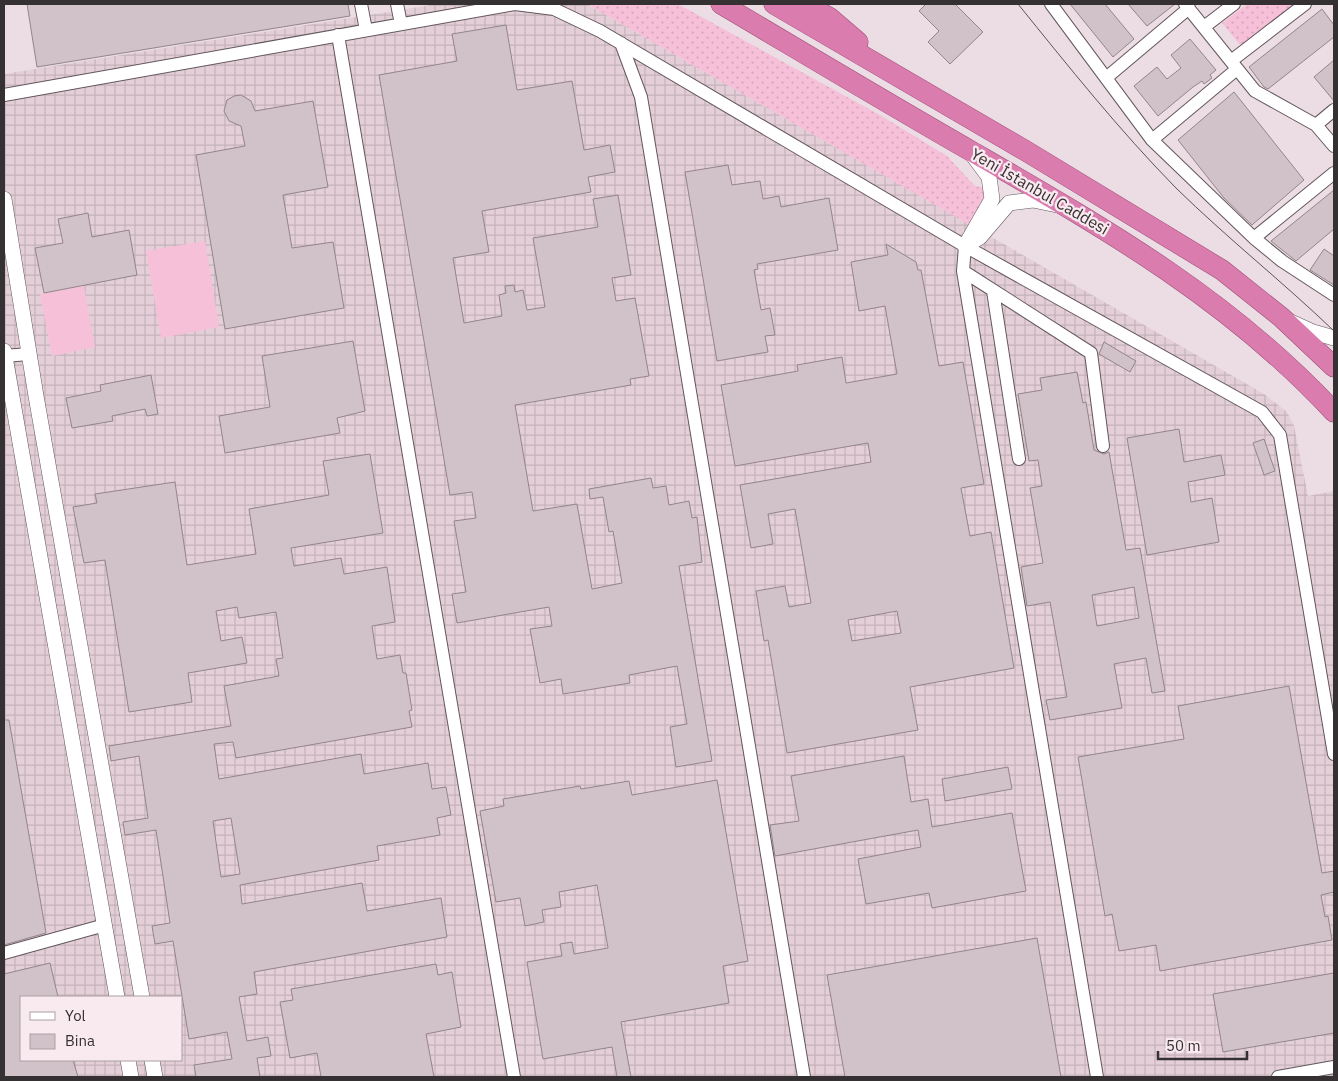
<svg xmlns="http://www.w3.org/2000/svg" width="1338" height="1081" viewBox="0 0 1338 1081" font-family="'IBM Plex Sans',sans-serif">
<defs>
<pattern id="industrial-grid" width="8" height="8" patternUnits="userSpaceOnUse" patternTransform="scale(1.25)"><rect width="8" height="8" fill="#e4cfd8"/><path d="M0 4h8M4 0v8" fill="none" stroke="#c4b2ba"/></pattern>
<pattern id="grass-dots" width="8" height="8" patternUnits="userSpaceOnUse" patternTransform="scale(1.25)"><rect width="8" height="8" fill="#f7c0d9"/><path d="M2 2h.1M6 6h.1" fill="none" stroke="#d4a5bb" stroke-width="1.8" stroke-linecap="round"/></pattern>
</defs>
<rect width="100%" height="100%" fill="#ebdde3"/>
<path fill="url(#industrial-grid)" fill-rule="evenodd" d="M437,4H587L1264,394L1287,412L1294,426L1308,496L1334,491V1077H4V74ZM21,997H181V1060H21Z"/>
<path fill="url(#grass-dots)" d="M587,4H678L880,115L947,156L975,186L990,189L970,225Z
M1247,4H1294L1241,46L1222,23Z"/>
<path fill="#f7c0d9" d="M205,241L219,327L161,338L146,251Z
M84,286L95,347L52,356L40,294Z"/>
<path fill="#d0c2c8" stroke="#92858b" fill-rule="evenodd" d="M27,4H348L350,16L37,67Z
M926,4H955L983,32L950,64L928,42L939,31L919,11Z
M1070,4H1105L1134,39L1113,57Z
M1128,4H1175L1147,26Z
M1322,9L1334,25V37L1268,89L1264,87L1249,67Z
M506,25L517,90L572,81L584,150L610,145L615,172L588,177L591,192L482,211L489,252L453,258L464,323L502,316L499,295L506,293L505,286L514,285L515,292L523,290L527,310L545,307L533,238L598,227L593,199L618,195L631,275L612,278L616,301L635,298L649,376L630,379L631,385L515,405L533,511L577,504L592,589L622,583L613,531L609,532L603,497L590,499L589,489L651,478L653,488L666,486L669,505L689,501L692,518L697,517L702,562L679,566L712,761L676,767L670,727L687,724L677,666L629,675L630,683L563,694L561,679L540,683L530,629L552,626L549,607L457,623L452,594L466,592L454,521L476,518L472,492L450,495L379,75L457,61L452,34Z
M1190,39L1216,70L1210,75L1212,78L1204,84L1202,81L1193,87L1158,116L1134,86L1157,67L1167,79L1181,68L1171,55Z
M1334,60V101L1314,77Z
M1234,92L1304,180L1252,225L1224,198L1178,140Z
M241,95L251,101L255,111L313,101L328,187L283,195L292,248L333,242L344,308L225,329L196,155L245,146L241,126L229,121L224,111L227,100L234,96Z
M728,165L732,185L760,181L763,199L779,196L781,207L829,198L838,250L757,264L758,269L754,270L761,310L770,308L775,335L765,336L768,352L717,361L685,172Z
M1334,190V229L1296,261L1271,241Z
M88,213L92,237L129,230L137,275L44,293L35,248L63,243L58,219Z
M886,244L916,262L918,270H921L939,366L963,362L984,484L961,488L970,536L991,532L1014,668L910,687L918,730L787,753L768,640L764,641L756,591L785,586L789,607L811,603L795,509L768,514L773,544L751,548L740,485L871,462L868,443L735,466L721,385L798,371L797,365L842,357L846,383L897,374L885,306L859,311L851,262L888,255ZM897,611L901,633L852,641L848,620Z
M1324,249L1334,256V285L1310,270Z
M353,341L365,411L337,418L340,433L225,453L219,416L270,407L262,356Z
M1104,342L1136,361L1130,372L1099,354Z
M1077,372L1083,403L1086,402L1094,450L1104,454L1109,452L1126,550L1140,548L1165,691L1152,693L1146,658L1114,664L1122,708L1050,720L1046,700L1067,697L1050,602L1027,606L1021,567L1043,563L1030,488L1042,486L1038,460L1029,461L1018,394L1042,390L1040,378ZM1134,587L1139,618L1097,626L1092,595Z
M151,375L158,414L147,416L145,409L112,416L113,421L72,428L66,398L101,391L100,385Z
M1179,429L1184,462L1221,455L1225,475L1188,482L1191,502L1212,498L1219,542L1147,555L1127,438Z
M1264,439L1275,471L1264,475L1253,443Z
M370,454L383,533L291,548L294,566L341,558L344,574L387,567L395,622L372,626L377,659L400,655L403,673H406L412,710L409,711L412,727L236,758L233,742L214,744L219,779L361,754L364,774L428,763L432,789L446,787L451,815L437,818L440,835L377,846L379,860L240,885L242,904L362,883L367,911L441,898L447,937L254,972L257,994L239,997L247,1041L268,1037L271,1056L257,1058L260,1077H196L194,1065L232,1059L227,1032L189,1039L173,941L155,944L152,926L170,923L156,830L125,835L123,822L148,818L139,756L111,761L109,746L231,726L224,686L279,676L276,659L283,658L276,612L239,618L237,607L216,611L221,641L242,637L247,663L188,673L192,702L129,712L105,560L84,563L73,507L97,503L95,494L175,482L187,565L256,554L249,509L329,495L323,461ZM231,818L240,874L221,877L213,821Z
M1289,686L1322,873L1334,871V892L1321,895L1325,917L1328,916L1332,940L1160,971L1156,945L1119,951L1112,914L1105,916L1078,757L1184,739L1178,706Z
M4,720H9L46,933L4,945Z
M904,756L911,802L928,799L932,827L1012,813L1026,891L932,908L929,893L866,904L858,859L921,847L918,830L775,856L770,825L799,821L791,776Z
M1008,767L1012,789L945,801L942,779Z
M717,780L748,961L723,966L729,1003L621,1022L631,1077H617L612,1047L543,1059L527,962L562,956L560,944L572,942L574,954L608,948L597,885L559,892L561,907L542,910L544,922L525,926L520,898L496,902L480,811L504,806L503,799L580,786L581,789L629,781L632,795Z
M1037,938L1061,1077H845L827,975Z
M50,963L58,997H21V1060H73L78,1077H4V974Z
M436,964L438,975L452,972L461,1027L426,1034L434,1077H321L317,1053L290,1058L280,1002L293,1000L291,989Z
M1334,973V1033L1223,1052L1213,994Z"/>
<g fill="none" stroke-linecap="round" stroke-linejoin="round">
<g stroke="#63575c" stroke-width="14">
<path id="minor" d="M361,4L366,30
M397,4L401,24
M1051,4L1152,140L1254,238L1334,173
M1185,4L1255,91L1316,125L1334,146
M1204,27L1234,4
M338,35L514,1077
M621,43L641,97L804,1077
M1231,61L1305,4
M1106,78L1189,8
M4,95L515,4L554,9L600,31L965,246L1262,412L1280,435L1334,754
M1316,125L1334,110
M1152,140L1237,69
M1254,238L1282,261L1334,295
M965,246L963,271L1097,1077
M963,271L1091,353L1103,446
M993,291L1019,459
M4,356L29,354
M4,953L105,925
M1278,1077L1334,1067"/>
</g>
<g stroke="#63575c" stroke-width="16">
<path id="tertiary" d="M4,199L36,396L142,997
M968,241L992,199L989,177L972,154
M965,246L980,237L1009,203L1033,200L1057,205
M1291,322L1313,332L1334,338
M4,351L117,997
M128,1060L131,1077
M152,1060L155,1077"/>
</g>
<g stroke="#9b4d75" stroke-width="21">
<path id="trunk" d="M721,4C804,53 887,103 971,151C1104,228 1228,298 1334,412
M774,4L1026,151L1222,270L1281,317L1334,367
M805,4L830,18L858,42"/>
</g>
<use href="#minor" stroke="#fff" stroke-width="12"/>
<use href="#tertiary" stroke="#fff" stroke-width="15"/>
<use href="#trunk" stroke="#db7cae" stroke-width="20"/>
<path stroke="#5b5457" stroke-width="1" d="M1018,4C1069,67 1119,130 1176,188C1227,238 1283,282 1334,331"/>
</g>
<g text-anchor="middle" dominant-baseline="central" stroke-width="4.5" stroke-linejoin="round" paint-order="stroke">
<g font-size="16" fill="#353032" stroke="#f9eaf0">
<text transform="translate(1040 191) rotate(30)">Yeni İstanbul Caddesi</text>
</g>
</g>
<rect width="1338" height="1081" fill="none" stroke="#353032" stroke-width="10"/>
<rect x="20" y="996" width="162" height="65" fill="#f9eaf0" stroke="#aba0a4"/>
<rect x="30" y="1012" width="25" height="8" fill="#ffffff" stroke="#aba0a4"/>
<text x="65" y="1021" font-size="15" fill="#353032">Yol</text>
<rect x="30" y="1034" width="25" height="15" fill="#d0c2c8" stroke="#aba0a4"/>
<text x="65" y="1046" font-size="15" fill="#353032">Bina</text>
<path d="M1158 1051v8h89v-8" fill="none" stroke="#353032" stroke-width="2.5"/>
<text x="1166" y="1051" font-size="15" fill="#353032" stroke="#f9eaf0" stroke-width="4" paint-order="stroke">50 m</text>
</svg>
